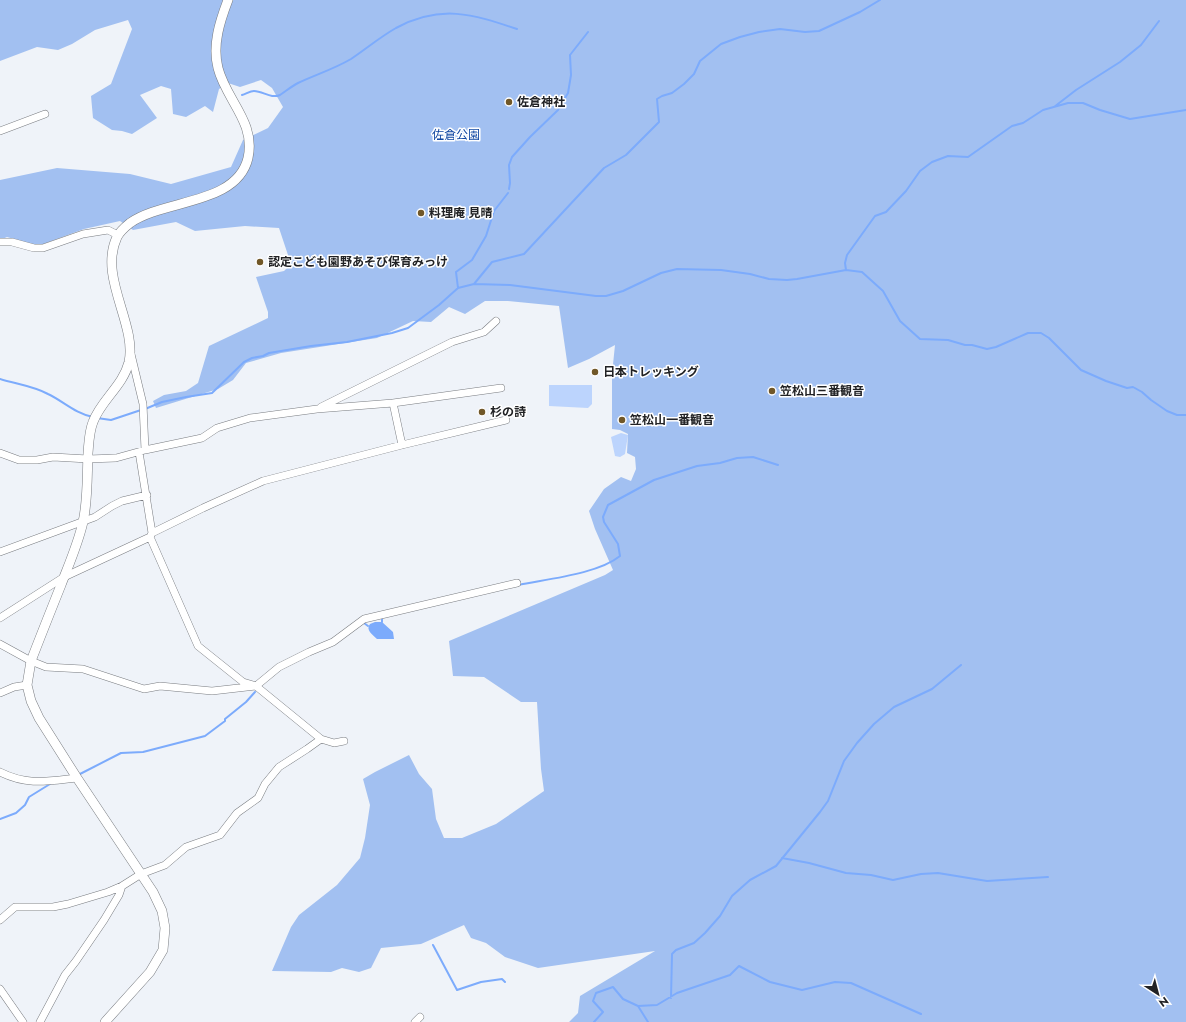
<svg xmlns="http://www.w3.org/2000/svg" width="1186" height="1022" viewBox="0 0 1186 1022" font-family="Jost,'Noto Sans JP',sans-serif">
<rect width="100%" height="100%" fill="#eff3f9"/>
<path fill="#bcd4fd" d="M549,385H592V404L588,408L549,406Z
M621,433L628,435L625,454L620,457L615,456L611,437Z"/>
<path fill="#a2c0f1" d="M0,0H1186V1022H569L578,1013L580,996L655,951L538,968L505,957L486,943L471,938L464,925L421,944L381,948L371,968L359,972L342,968L331,972L272,971L291,927L299,915L337,885L360,858L365,838L370,805L363,779L375,772L409,755L419,774L432,789L436,819L444,838H462L496,824L544,791L541,769L537,702H521L484,677L453,676L449,641L605,575L613,570L595,529L589,511L604,489L621,477L631,481L636,469L635,457L627,453L628,434L620,430L612,429V374L615,345L589,359L568,368L559,306L508,301H485L465,314L449,307L431,322L413,321L377,338L281,353L246,363L233,380L218,389L156,408L153,401L164,395L186,391L198,383L209,346L268,318V312L256,277L284,271L291,264L279,228L245,226L195,231L176,222L133,230L120,221L84,229L38,246L7,237L0,240V180L57,168L130,174L171,184L231,167L243,140L268,128L283,107L272,88L261,80L240,87L228,83L219,89L213,112L205,106L186,117L173,114L171,89L161,86L140,95L157,118L132,134L122,131L112,130L93,118L91,96L111,84L132,29L128,20L95,30L72,44L58,50L37,47L0,61Z"/>
<path fill="#7cabfc" d="M375,622H382L393,632L394,639H377C373,635 365,630 370,624Z"/>
<g fill="none" stroke-linecap="round" stroke-linejoin="round">
<path stroke="#7cabfc" stroke-width="2" d="M242,95C246,94 250,91 254,91C263,91 271,99 280,95C286,91 292,86 298,83C315,75 334,69 351,59C366,49 380,37 396,28C441,4 472,14 517,29
M1054,107L1076,90L1120,62L1141,45L1159,21
M509,189L510,183L509,165L512,157L530,137L558,110L568,93L571,75L570,55L588,32
M846,270L845,263L847,255L875,216L886,212L906,191L920,171L932,162L948,156L968,157L1012,126L1023,123L1043,110L1068,103H1083L1100,110L1130,119L1186,110
M474,284L492,262L524,254L604,168L626,155L659,122L657,99L662,96L672,93L684,84L694,74L700,61L721,44L740,37L759,32L780,29L805,32L819,31L860,12L880,0
M458,288L456,272L472,260L486,236L494,211L508,193
M0,379C16,384 33,386 48,394C63,401 76,414 93,417
M145,409L162,402L186,397L212,393L244,362L252,358L263,356L269,353L311,346L347,342L392,333L408,328L439,305L458,288L474,284L510,285L596,296H606L623,291L661,273L677,269L721,270L750,274L769,279L787,280L797,279L846,270L862,272L883,291L900,321L920,339L948,340L965,345H972L987,349L996,347L1028,333H1041L1049,338L1081,370L1106,381L1127,388L1133,387L1142,392L1151,400L1167,411L1177,415H1186
M97,418L111,420L141,410
M518,585C547,579 598,574 620,556L618,544L604,522L603,517L608,505L654,480L697,466L720,463L737,458L753,457L778,465
M382,622V617
M364,623L368,626
M80,774L121,753L143,752L205,736L225,721V719L246,702L255,692
M0,819L16,813L25,805L29,797L50,784
M782,858L809,863L846,873L871,875L893,880L921,874L938,873L987,881L1048,877
M433,945L457,990L481,982L502,979L505,982
M671,998L672,954L676,950L694,943L705,933L720,916L732,896L750,880L776,866L820,812L828,801L844,761L857,743L874,724L894,707L932,689L961,665
M638,1006L648,1022
M594,1022L603,1012L593,1001L596,993L613,987L623,999L638,1006L657,1005L677,993L730,975L739,966L770,982L802,990L835,982L851,983L921,1014"/>
<g stroke="#797c81" stroke-width="8">
<path id="minor" d="M0,131L45,114
M0,242H12L34,248H43L83,234L108,230L118,235
M131,354L143,404L145,450
M393,403L402,445
M321,407L452,342L484,332L496,321
M139,452L152,533
M0,453L19,460H37L53,457L88,459L116,458L145,450L202,438L217,428L250,418L317,409L393,403L501,388
M150,537L198,646L243,682L256,686L321,739L334,743L344,741
M0,552L95,517L112,506L122,501L147,495
M0,618L64,577L150,537L152,533L203,508L263,481L402,445L506,420
M0,644L31,661L46,667L83,669L144,689L160,686L212,691L256,686L279,667L309,652L333,642L364,619L517,583
M0,693L14,687L27,685
M0,772C28,786 48,781 77,778
M0,920L15,907H53L68,904L108,892L122,886L141,874L165,865L186,847L220,835L237,813L258,798L265,784L279,767L307,749L321,739
M0,989L23,1022
M40,1022L65,975L76,961L104,920L119,895L122,886
M415,1022L420,1017"/>
</g>
<g stroke="#797c81" stroke-width="10">
<path id="tertiary" d="M105,1022L150,972L163,950L165,928L162,911L153,892L77,778L39,718L31,701L27,685L31,661C41,635 51,610 61,585C69,564 78,544 83,522C88,500 87,476 88,453C89,442 89,432 93,422C101,400 123,386 129,362C137,324 98,277 117,237C120,231 125,227 130,223C164,199 237,205 248,158C256,122 226,100 218,68C212,45 220,21 228,0"/>
</g>
<use href="#minor" stroke="#fff" stroke-width="7"/>
<use href="#tertiary" stroke="#fff" stroke-width="9"/>
</g>
<g fill="#705728" stroke="#fff" stroke-width="1.5">
<circle cx="509" cy="102" r="4"/>
<circle cx="421" cy="213" r="4"/>
<circle cx="260" cy="262" r="4"/>
<circle cx="595" cy="372" r="4"/>
<circle cx="772" cy="391" r="4"/>
<circle cx="482" cy="412" r="4"/>
<circle cx="622" cy="420" r="4"/>
</g>
<g text-anchor="middle" dominant-baseline="central" stroke-width="3" stroke-linejoin="round" paint-order="stroke">
<g font-size="12" font-weight="bold" fill="#212225" stroke="#fff" text-anchor="start">
<text x="517" y="102">佐倉神社</text>
<text x="429" y="213">料理庵 見晴</text>
<text x="268" y="262">認定こども園野あそび保育みっけ</text>
<text x="603" y="372">日本トレッキング</text>
<text x="780" y="391">笠松山三番観音</text>
<text x="490" y="412">杉の詩</text>
<text x="630" y="420">笠松山一番観音</text>
</g>
<g font-size="12" fill="#1047a2" stroke="#fff">
<text x="456" y="135">佐倉公園</text>
</g>
</g>
<g transform="translate(1158 994) rotate(144)" stroke="#ffffff" stroke-width="3" paint-order="stroke">
<path d="M0-3L7 15L0 10L-7 15Z" fill="#212225"/>
<text y="-6" font-size="11" font-weight="bold" text-anchor="middle" fill="#212225">N</text>
</g>
</svg>
